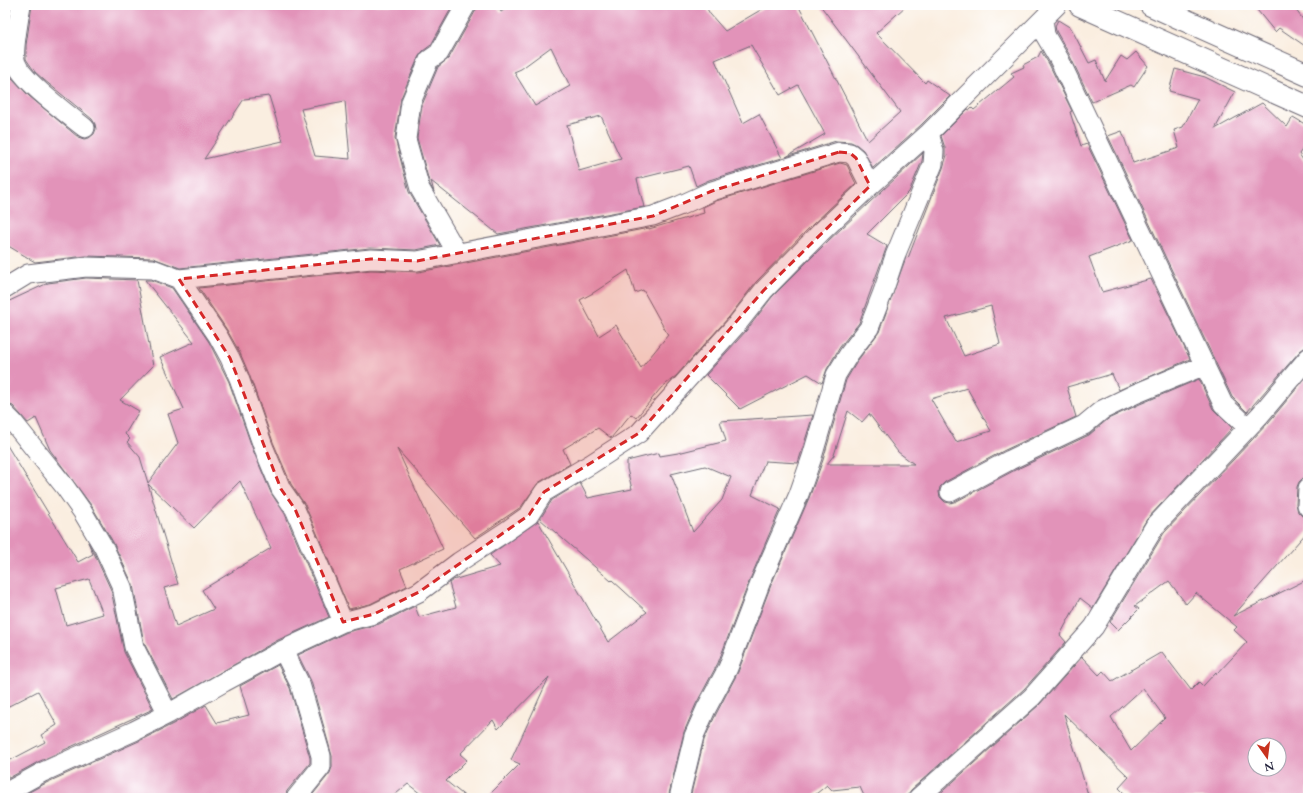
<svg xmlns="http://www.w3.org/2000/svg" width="1313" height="803" viewBox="0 0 1313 803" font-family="Cardo,serif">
<rect width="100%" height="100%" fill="#fff"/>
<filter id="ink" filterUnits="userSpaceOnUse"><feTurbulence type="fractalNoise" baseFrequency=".025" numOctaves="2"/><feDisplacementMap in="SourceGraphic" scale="8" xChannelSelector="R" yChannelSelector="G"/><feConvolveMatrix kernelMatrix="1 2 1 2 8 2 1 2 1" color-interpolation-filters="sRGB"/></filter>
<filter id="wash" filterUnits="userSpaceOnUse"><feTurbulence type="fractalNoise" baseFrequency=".012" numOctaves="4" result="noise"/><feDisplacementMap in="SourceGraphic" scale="16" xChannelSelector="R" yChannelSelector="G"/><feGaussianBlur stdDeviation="0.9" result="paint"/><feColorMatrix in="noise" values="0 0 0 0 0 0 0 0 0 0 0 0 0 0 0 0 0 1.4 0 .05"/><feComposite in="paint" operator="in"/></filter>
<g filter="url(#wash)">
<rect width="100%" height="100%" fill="#faeee0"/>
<g id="blocks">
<path fill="#e293b9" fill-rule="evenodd" d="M32,5H453L431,45L423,51L419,56L401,98L395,138L409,192L440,245L416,250L370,248L180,268L153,258L86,256L35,262L5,244V64L11,77L29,96L78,137L84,139L89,138L94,134L96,129L95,124L92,119L44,80L35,72L26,59V45ZM269,96L283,141L204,159L244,99ZM345,101L350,159L315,156L301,109Z
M477,5H495L501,12L511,5H705L710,14L725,31L769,5H798L868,141L900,112L820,5H907L876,33L925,83L927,80L950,96L921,125L873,168L863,150L857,145L851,142L836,141L786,157L825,134L798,85L780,95L751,45L715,60L743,123L759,114L782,158L709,180L696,186L689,166L637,179L644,207L498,234L431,181L434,192L430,185L417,138L422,105L438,67L449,58L476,10ZM551,47L570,86L535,106L514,72L521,69ZM601,116L621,159L579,171L567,125Z
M1253,5H1292L1308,26V48L1279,28L1275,32Z
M1058,20L1071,28L1089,63L1096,60L1105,81L1121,56L1127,60L1136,52L1148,66L1134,87L1131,85L1092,102L1069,54L1056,31L1055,26Z
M1041,51L1049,64L1072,111L1070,112L1081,146L1087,144L1133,240L1089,257L1102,292L1151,279L1190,359L1119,390L1112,374L1067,387L1076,417L1005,450L945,482L940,487L939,492L940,497L945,502L950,503L955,502L1015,470L1089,435L1108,419L1140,404L1199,379L1213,409L1232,428L1147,519L1093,608L1080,598L1060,635L1066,642L1024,689L911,790L908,794L907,798H865L860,787L832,790L827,785L811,798H690L704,740L716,714L738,672L771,585L809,498L823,460L846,380L858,360L879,332L905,260L906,257L908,258L943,168L947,155L945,157V148L941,136L968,109L970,110L972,108L974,110L1014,77L1011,73L1024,67L1023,65L1038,57ZM991,306L1000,344L964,356L946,318ZM967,388L991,431L956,442L931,399ZM848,411L862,422L869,414L898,452L914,464H827L834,455Z
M1175,69L1205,77L1235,92L1215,129L1262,103L1287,127L1293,117L1308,126V141L1299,154L1308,167V347L1304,348L1300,351L1247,412L1232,397L1108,136L1122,131L1133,163L1179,148L1174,130L1183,127L1198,99L1169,91Z
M923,153L922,161L909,192L867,234L887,246L859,323L840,347L827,369L822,383L808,374L740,409L706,375L746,331L772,297L829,240Z
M840,163L847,165L856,184L813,224L756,282L729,317L676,376L661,388L636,418L631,414L611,438L598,428L563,449L570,464L538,483L521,507L475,538L397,449L443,549L400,569L407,586L370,604L349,609L305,505L291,484L273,442L249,374L240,353L227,330L199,288L371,270L419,272L649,228V229L704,213L703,207L716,201ZM628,270L635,293L643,290L668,335L641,368L616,325L599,336L580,300L593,293Z
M86,278L137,280L153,366L120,400L139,411L125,434L130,439L127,442L140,457L148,483L178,443L168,414L184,409L160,357L194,342L145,280H151L172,288L209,342L229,382L253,450L271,493L285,514L329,617L278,640L173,699L144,643L133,585L113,542L91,505L50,450L36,418L28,423L13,406L5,403V303L48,283ZM240,481L271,548L202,590L214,609L176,626L164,588L178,584L148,484L194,528Z
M1308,375V477L1303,478L1299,482L1297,487L1296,504L1298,512L1302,516L1308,518V531L1233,616L1308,579V798H1129L1119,788L1129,777L1064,714L1089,798H935L1039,705L1082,657L1099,675L1103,671L1112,681L1162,652L1191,690L1199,682L1203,686L1216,672L1217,674L1247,642L1234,630L1237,627L1196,593L1186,604L1169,581L1135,606L1139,609L1118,630L1110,622L1164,533L1268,423ZM1143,688L1165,718L1131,751L1111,717ZM1255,745H1279V769H1255Z
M813,415L798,463L765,461L752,495L780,509L751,577L718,663L696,704L684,732L668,798H486L520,764L511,760L549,677L498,729L493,720L460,754L467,760L446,781L467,798H426L408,784L391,798H310L330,773L332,767V756L311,681L298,655L347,632L379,624L415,606L419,617L456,607L449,583L453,580L500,566L490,555L538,521L608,642L647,612L612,580L611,581L540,519L552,500L580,483L588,498L632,489L627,469V461L659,453L660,456L678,453L726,441L720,421ZM705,466L731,477L722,500L693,532L671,474Z
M5,442L78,562L93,554L88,542L94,553L111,590L124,652L153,709L38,762L9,778L5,771V763L45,742L41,735L57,725L38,691L5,708ZM89,579L103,614L66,625L56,588Z
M278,665L290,688L310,758V763L287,791L285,798L20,797L48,782L139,741L173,724L206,705L217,723L249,715L240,686Z"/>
</g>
</g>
<g filter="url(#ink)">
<use href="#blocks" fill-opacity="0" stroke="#6e6975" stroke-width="1"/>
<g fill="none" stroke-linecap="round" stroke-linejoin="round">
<g stroke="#6e6975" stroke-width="21">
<path id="street" d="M21,5C19,17 12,54 16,63C22,81 69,115 85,128
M1043,19L1045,35L1059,59L1223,404L1247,427
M457,253L420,189L406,139L411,102L429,60L439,53L466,5
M179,279L218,336L230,358L239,378L263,446L281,489L295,509L343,622
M5,288L28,274L86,267L153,269L179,279L371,259L417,261L653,216L679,206L712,191L839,152L850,153L856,158L870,186
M5,414L13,422L65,487L82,511L104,548L122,587L134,647L168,714
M1308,488L1307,505L1308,507
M950,492L1010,460L1084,425L1102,410L1135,394L1205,365
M283,650L300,684L321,756V767L296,798
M5,793L43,772L134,731L168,714L224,682L283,650L343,622L374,614L419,592L459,562L505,532L529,515L544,492L591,464L639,433L737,324L764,290L821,232L870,186L929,133L1057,5
M679,798L694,736L706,709L728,668L761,581L799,494L812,457L836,375L849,354L869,328L883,292L895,256L933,164L934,151L929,133
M918,798L1032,697L1094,627L1155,526L1260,415L1308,358"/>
</g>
<g stroke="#6e6975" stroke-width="24">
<path id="secondary" d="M1080,5L1308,107
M1151,5L1308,75"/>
</g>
<use href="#street" stroke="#fff" stroke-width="19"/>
<use href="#secondary" stroke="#fff" stroke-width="22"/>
</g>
</g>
<path fill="#d62828" fill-opacity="0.2" stroke="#d62828" stroke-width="3" stroke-dasharray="8 5" stroke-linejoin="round" d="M839,152L850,153L856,158L870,186L764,290L639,433L544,492L529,515L419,592L374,614L343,622L295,509L281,489L230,358L179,279L371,259L417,261L653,216L712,191Z"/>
<rect width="1313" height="803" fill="none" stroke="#fff" stroke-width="20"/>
<g transform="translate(1267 757) rotate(166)"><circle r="19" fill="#ffffff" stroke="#a7a7b1"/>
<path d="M0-3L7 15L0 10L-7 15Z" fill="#c8321e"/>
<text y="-6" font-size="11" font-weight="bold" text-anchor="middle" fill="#22223b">N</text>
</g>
</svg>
